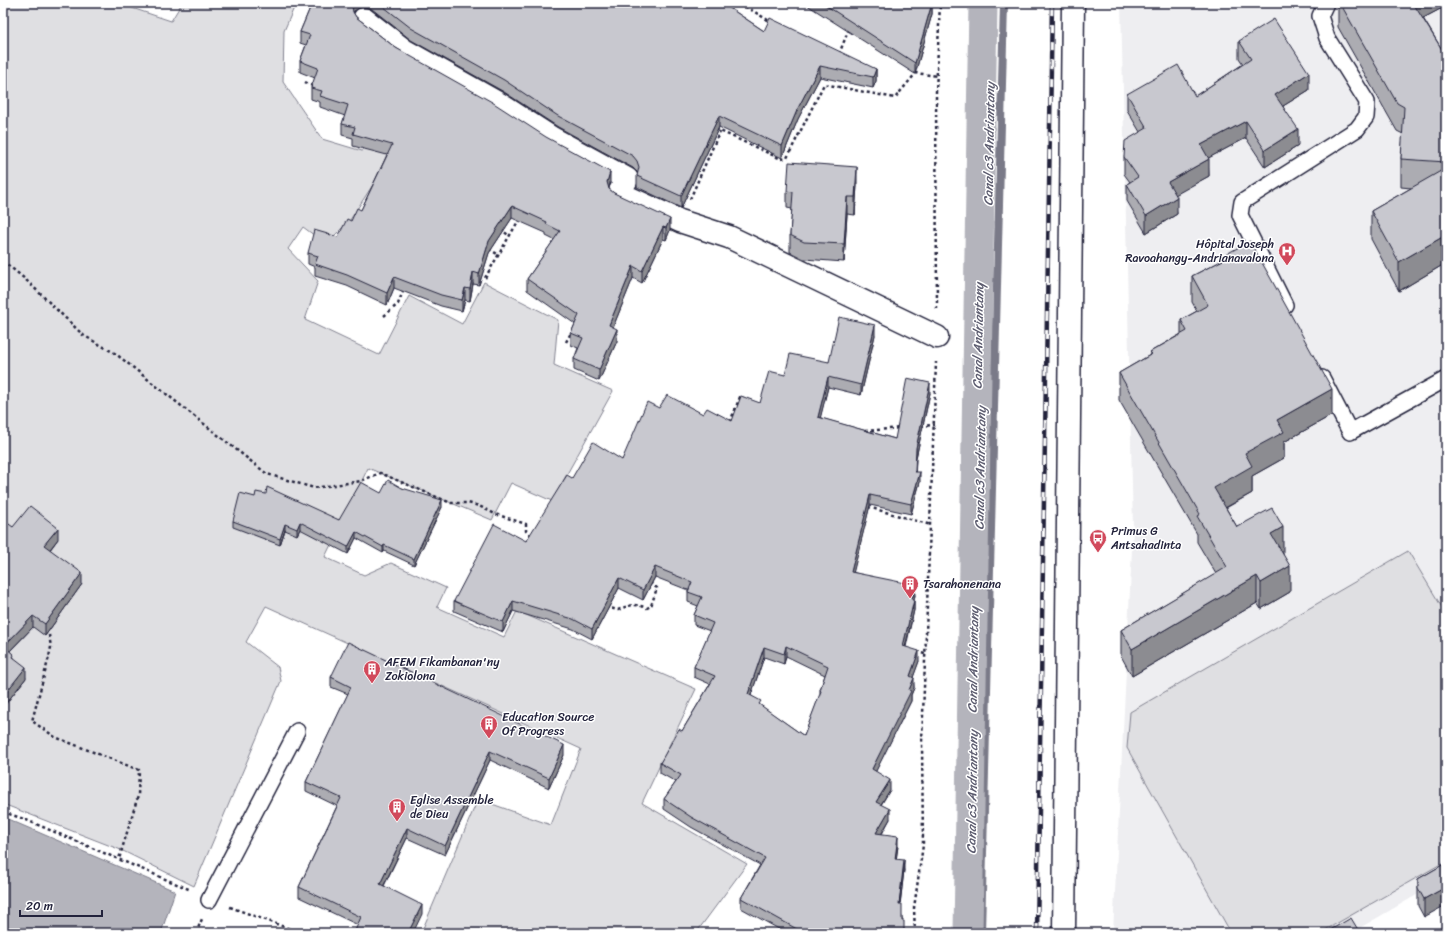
<svg xmlns="http://www.w3.org/2000/svg" width="1449" height="936" viewBox="0 0 1449 936" font-family="Sriracha,sans-serif">
<rect width="100%" height="100%" fill="#fff"/>
<filter id="ink" filterUnits="userSpaceOnUse"><feTurbulence type="fractalNoise" baseFrequency=".025" numOctaves="2"/><feDisplacementMap in="SourceGraphic" scale="8" xChannelSelector="R" yChannelSelector="G"/><feConvolveMatrix kernelMatrix="1 2 1 2 8 2 1 2 1" color-interpolation-filters="sRGB"/></filter>
<g filter="url(#ink)">
<path fill="#eeeef1" d="M1121,3H1446V878L1351,933H1113L1133,529Z"/>
<path fill="#dfdfe2" stroke="#80808e" d="M3,3H117L171,21L182,3H296L284,31L283,82L322,139L362,151L367,142L389,150L376,180L350,220L326,244L303,227L288,249L318,281L305,320L379,355L409,296L462,324L484,282L558,320L554,365L613,391L552,501L511,483L492,520L368,468L325,557L364,575L391,563L446,588L437,607L504,637L517,611L696,689L642,803L747,864L696,933H588L573,928L571,933H421L478,799L551,825L581,749L266,606L246,642L278,667L281,681L194,886L121,850L3,804Z
M1408,551L1446,614V861L1320,933H1231L1127,748L1130,712Z"/>
<path fill="#b4b4bc" stroke="#7a7a88" d="M3,817L175,891L161,933H3Z"/>
<g fill="none" stroke-linecap="round" stroke-linejoin="round">
<path stroke="#7a7a88" stroke-width="8" d="M981,933L1004,3"/>
<path stroke="#b4b4bc" stroke-width="29" d="M968,933L983,3"/>
<g stroke="#22223b" stroke-width="18">
<path id="lane" d="M1285,305L1240,215L1242,202L1357,129L1366,117L1367,102L1327,38L1320,16L1326,3
M1322,378L1350,432L1446,379
M209,900L297,731"/>
</g>
<g stroke="#22223b" stroke-width="25">
<path id="street" d="M364,19L404,50L498,103L552,138L627,179L619,193L680,221L729,237L937,337
M1064,933L1073,3"/>
</g>
<path stroke="#22223b" stroke-width="2.5" stroke-dasharray="3 3" stroke-linecap="butt" d="M740,3L771,22
M839,54L849,29
M305,82L314,87
M716,129L781,159L787,158L824,84L895,98L916,73L937,76
M690,199L720,131
M500,229L510,236
M489,249L499,255
M3,261L25,279L83,335L116,354L267,474L314,488L361,481L380,473L451,503H468L479,506L495,514L526,524V531L532,537
M485,278L520,218
M937,309L936,92L940,3
M384,316L398,304L404,289
M566,342L572,331
M730,422L740,397L744,398
M921,426L935,425
M865,431L900,428
M868,507L931,525
M606,607L618,610C629,605 634,603 647,608L651,606L657,588L649,582
M49,635L51,647L49,657L32,721L55,737L139,770L138,796L119,859
M916,652L925,654
M3,812L24,819L191,890
M230,907L301,933
M196,933L202,919
M915,933L914,908L923,845L922,742L936,362"/>
<use href="#lane" stroke="#fff" stroke-width="15"/>
<use href="#street" stroke="#fff" stroke-width="22"/>
<g stroke="#22223b" stroke-width="4.5">
<path id="rail" d="M1037,933L1052,3"/>
</g>
<use href="#rail" stroke="#fff" stroke-width="3" stroke-dasharray="9" stroke-linecap="butt"/>
</g>
<path fill="#acacb2" stroke="#22223b" fill-rule="evenodd" d="M311,3H722L764,31L876,69V81L873,88L820,77L798,119L782,158L719,127L681,208L637,187V176L638,173L633,168L558,127L504,92L411,40L372,9L365,7L359,8L354,11L353,13L356,17L396,48L610,184L609,189L614,193L670,230L666,240L663,239L642,283L633,278L613,327L617,341L599,381L574,370V359L578,348L571,345V333L575,324L527,290V279L554,240L546,236V233L512,218L489,253L479,285L473,284L470,301L465,300L462,311L441,306L394,288L387,305L347,286L315,276V267L308,264V253L338,237L351,221L361,210L387,155L353,146V138L342,135V124L345,116L320,107V102L311,99V88L315,78L300,72V61L306,45L300,43V32L310,8Z
M804,3H932V14L915,74Z
M1338,3H1446V6L1423,18L1446,56V263L1399,291L1371,239V211L1411,188L1401,187V159L1403,134L1397,131L1338,27Z
M1239,41L1309,90L1283,106L1298,146L1265,167L1246,138L1208,158L1209,176L1175,194L1177,214L1146,233L1127,201V184L1130,182L1124,174V157L1140,132L1127,110V94L1195,96L1243,64L1239,58Z
M857,185L855,215L847,214L844,262L804,259L790,252V235L792,209L787,208V191Z
M1221,257L1332,415L1284,442V458L1252,476V493L1226,508L1237,527L1283,553L1290,592L1261,609L1257,603L1132,676L1121,656V630L1216,574L1197,542V534L1119,400V373L1150,355V352L1181,334V320L1197,311L1192,302V276L1221,261Z
M875,335L861,395L828,387L820,418L895,439L930,393L916,458L915,472L920,482L911,514L870,505L853,572L915,595L914,600V610L906,647L919,661L913,677L914,688L911,695V701L875,772L890,790L881,805L890,819L882,834L898,846L896,859L904,870L900,904L904,933H786L741,908V898L760,865L691,827L664,809V799L676,782L660,773V763L682,731L710,684L694,677V667L710,631L694,625V615L698,606L688,602V590L655,577L643,600L619,588L592,639L573,629L513,611L503,632L454,611V601L526,541L572,478L622,460L659,408L703,414L732,421L760,403L785,375L829,362ZM786,656L825,675L820,690V695L804,736L761,706L751,695L764,657L784,664Z
M402,488L442,507L414,565L384,551L383,553L356,538L348,554L300,529L297,535L285,530L280,545L233,527V521L339,520L381,493Z
M3,526L13,527L58,539L50,550L82,584L45,636L33,627L10,651L26,678L4,706L3,705Z
M331,677L564,755L549,788L490,760L445,855L407,838L384,886L422,914L358,925L299,897V887L337,806L306,791V782L348,694L331,687Z
M1446,863L1424,917L1418,906V879Z"/>
<path fill="#8c8c91" stroke="#22223b" d="M353,3H359V8L354,11L352,18V6Z
M932,3V14L915,74V63Z
M1410,3H1446V6L1410,25Z
M820,66V77L798,119L782,158V146L798,108Z
M876,69V81L873,88V77Z
M1309,73V90L1275,111V95Z
M719,116V127L681,208V196Z
M1246,121V138L1201,162V145Z
M1298,129V146L1265,167V150Z
M1209,159V176L1168,199V182Z
M857,167V185L855,215V197Z
M610,172V184L607,194V182Z
M847,197V214L844,262V244Z
M1177,197V214L1146,233V216Z
M512,206V218L489,253L479,285V274L489,241Z
M670,219V230L666,240V228Z
M663,227V239L642,283V271Z
M1446,235V263L1399,291V262Z
M633,266V278L609,337V325Z
M473,272V284L470,301V289Z
M394,277V288L387,305V293Z
M465,288V300L462,311V300Z
M875,325V335L861,395V385Z
M617,329V341L599,381V370Z
M828,377V387L818,427V417Z
M930,383V393L916,458L915,481V472L916,448Z
M1332,389V415L1284,442V458L1252,476V493L1214,514V488L1245,453L1277,420Z
M920,472V482L911,514V504Z
M870,495V505L851,582V572Z
M442,500V507L414,565V559Z
M300,522V529L297,535V529Z
M285,524V530L280,545V539Z
M1283,527V553L1271,560V534Z
M58,528V539L44,557V545Z
M356,532V538L348,554V547Z
M384,545V551L383,553V547Z
M1290,566V592L1261,609V583Z
M655,567V577L643,600V590Z
M82,573V584L45,636V624Z
M1257,576V603L1132,676V649Z
M619,578V588L592,639V629Z
M915,585V595L912,610V600Z
M914,600V610L903,656V646Z
M513,601V611L503,632V622Z
M33,616V627L4,657V646Z
M786,646V656L784,664V654Z
M764,647V657L748,704V694Z
M919,651V661L910,686V676Z
M26,667V678L4,706V695Z
M914,678V688L911,695V701L872,779V769L909,690Z
M564,745V755L549,788V778Z
M490,751V760L445,855V846Z
M890,780V790L876,812V802Z
M890,809V819L876,843V833Z
M407,828V838L380,893V884Z
M898,836V846L895,869V859Z
M904,860V870L899,914V904Z
M1446,887V905L1424,917V899Z
M422,905V914L413,933H408Z"/>
<path fill="#c8c8cf" stroke="#22223b" fill-rule="evenodd" d="M311,3H353L352,6L353,12L356,17L396,48L492,102L546,137L610,172L607,182L609,189L614,193L670,219L666,228L663,227L642,271L633,266L609,325L617,329L599,370L574,359L583,338L571,333L579,315L527,279L560,231L546,224L547,222L512,206L489,241L479,274L473,272L470,289L465,288L462,300L441,295L394,277L387,293L347,275L315,264L318,256L308,253L314,230L338,237L347,219L351,221L357,208L361,210L392,145L353,134L355,127L342,124L348,105L320,96L322,91L311,88L318,68L300,61L310,35L300,32L310,8Z
M379,3H722L764,31L770,18L876,69L873,77L820,66L798,108L782,146L719,116L681,196L637,176L639,167L637,161L633,156L558,116L504,80L411,28Z
M822,3H932L915,63Z
M1340,3H1413L1446,56V162L1401,159L1404,107L1397,103Z
M1274,19L1309,73L1275,95L1298,129L1265,150L1246,121L1201,145L1209,159L1168,182L1177,197L1146,216L1127,184L1138,177L1124,157L1125,141L1147,128L1127,94L1178,65L1195,96L1251,59L1239,41Z
M789,162L857,167L855,197H847L844,244L804,242L790,235L793,192L787,191Z
M1446,168V235L1399,262L1371,211Z
M1250,241L1332,389L1277,420L1284,432L1245,453L1252,466L1214,488L1237,527L1272,508L1283,527L1271,534L1290,566L1261,583L1257,576L1132,649L1121,630L1227,567L1197,516L1200,514L1119,373L1152,354L1150,352L1187,331L1181,320L1208,305L1192,276L1223,260L1221,257Z
M839,317L875,325L861,385L828,377L818,417L895,439L907,378L930,383L916,448L915,472H920L911,504L870,495L851,572L915,585L912,600H914L903,646L919,651L910,676L914,678L909,690L911,691L872,769L890,780L876,802L890,809L876,833L898,836L895,859L904,860L899,904H902V921H904V933H804L741,898L765,858L691,817L664,799L681,775L660,763L679,729L682,731L715,676L694,667L713,623L694,615L702,597L688,592L692,582L655,567L643,590L619,578L592,629L573,619L513,601L503,622L454,601L494,524L526,541L567,475L572,478L593,442L622,460L647,402L659,408L667,395L703,414L707,408L732,421L741,396L760,403L769,371L785,375L790,354L829,362ZM786,646L828,666L820,690L821,691L804,736L759,704L761,701L748,694L764,647L784,654Z
M388,480L402,488L442,500L414,559L384,545L383,547L356,532L348,547L300,522L297,529L285,524L280,539L233,521L240,493L255,497L256,492L266,494L267,487L339,520L361,482L381,493Z
M30,506L58,528L44,545L82,573L45,624L33,616L4,646L14,655L13,657L26,667L4,695L3,694V552L6,548L3,546V526L6,522L13,527Z
M348,642L564,745L549,778L490,751L445,846L407,828L380,884L422,905L408,933H354L361,917L299,887L341,798L306,782L351,687L331,677Z
M1446,863V887L1424,899L1418,888V879Z
M1351,918L1360,933H1325Z"/>
</g>
<defs>
<g id="hospital-pin" transform="scale(0.9)"><path d="M0 17L-7.5 6A9.5 9.5 0 1 1 7.5 6Z" fill="#d1495b" stroke="#fff"/><path d="M-5-5h3v3.5h4V-5h3V5h-3V1.5h-4V5h-3Z" fill="#fff"/></g>
<g id="bus-pin" transform="scale(0.9)"><path d="M0 17L-7.5 6A9.5 9.5 0 1 1 7.5 6Z" fill="#d1495b" stroke="#fff"/><path d="M-5-6H5V4H4V6H2V4H-2V6H-4V4H-5ZM-3.5-4V0h7V-4ZM-3.5 1.2v1.5H-2V1.2ZM2 1.2v1.5H3.5V1.2Z" fill="#fff"/></g>
<g id="building-pin" transform="scale(0.9)"><path d="M0 17L-7.5 6A9.5 9.5 0 1 1 7.5 6Z" fill="#d1495b" stroke="#fff"/><path d="M-4-6H4V6H1V3H-1V6H-4ZM-2.5-4.3h1.7v1.8h-1.7ZM.8-4.3h1.7v1.8H.8ZM-2.5-1h1.7V.8h-1.7ZM.8-1h1.7V.8H.8Z" fill="#fff"/></g>
</defs>
<g fill-rule="evenodd">
<use href="#hospital-pin" x="1287" y="251"/>
<use href="#bus-pin" x="1098" y="538"/>
<use href="#building-pin" x="910" y="584"/>
<use href="#building-pin" x="372" y="669"/>
<use href="#building-pin" x="489" y="724"/>
<use href="#building-pin" x="397" y="807"/>
</g>
<g text-anchor="middle" dominant-baseline="central" stroke-width="3" stroke-linejoin="round" paint-order="stroke">
<g font-size="12" fill="#22223b" stroke="#fff" text-anchor="start">
<text x="1274" y="244" text-anchor="end">Hôpital Joseph<tspan x="1274" dy="14">Ravoahangy-Andrianavalona</tspan></text>
<text x="1111" y="531">Primus G<tspan x="1111" dy="14">Antsahadinta</tspan></text>
<text x="923" y="584">Tsarahonenana</text>
<text x="385" y="662">AFEM Fikambanan'ny<tspan x="385" dy="14">Zokiolona</tspan></text>
<text x="502" y="717">Education Source<tspan x="502" dy="14">Of Progress</tspan></text>
<text x="410" y="800">Eglise Assemble<tspan x="410" dy="14">de Dieu</tspan></text>
</g>
<g font-size="13" font-style="italic" fill="#5c5c6f" stroke="#fff">
<text transform="translate(989 144) rotate(-89)">Canal c3 Andriantany</text>
<text transform="translate(978 336) rotate(-89)">Canal Andriantany</text>
<text transform="translate(980 468) rotate(-89)">Canal c3 Andriantany</text>
<text transform="translate(973 660) rotate(-89)">Canal Andriantany</text>
<text transform="translate(972 792) rotate(-89)">Canal c3 Andriantany</text>
</g>
</g>
<rect width="1449" height="936" fill="none" stroke="#fff" stroke-width="16"/>
<rect x="8" y="8" width="1433" height="920" fill="none" stroke="#22223b" stroke-width="1.5" filter="url(#ink)"/>
<path d="M20 910v6h82v-6" fill="none" stroke="#22223b" stroke-width="2"/>
<text x="26" y="910" font-size="12" fill="#22223b" stroke="#ffffff" stroke-width="3" paint-order="stroke">20 m</text>
</svg>
